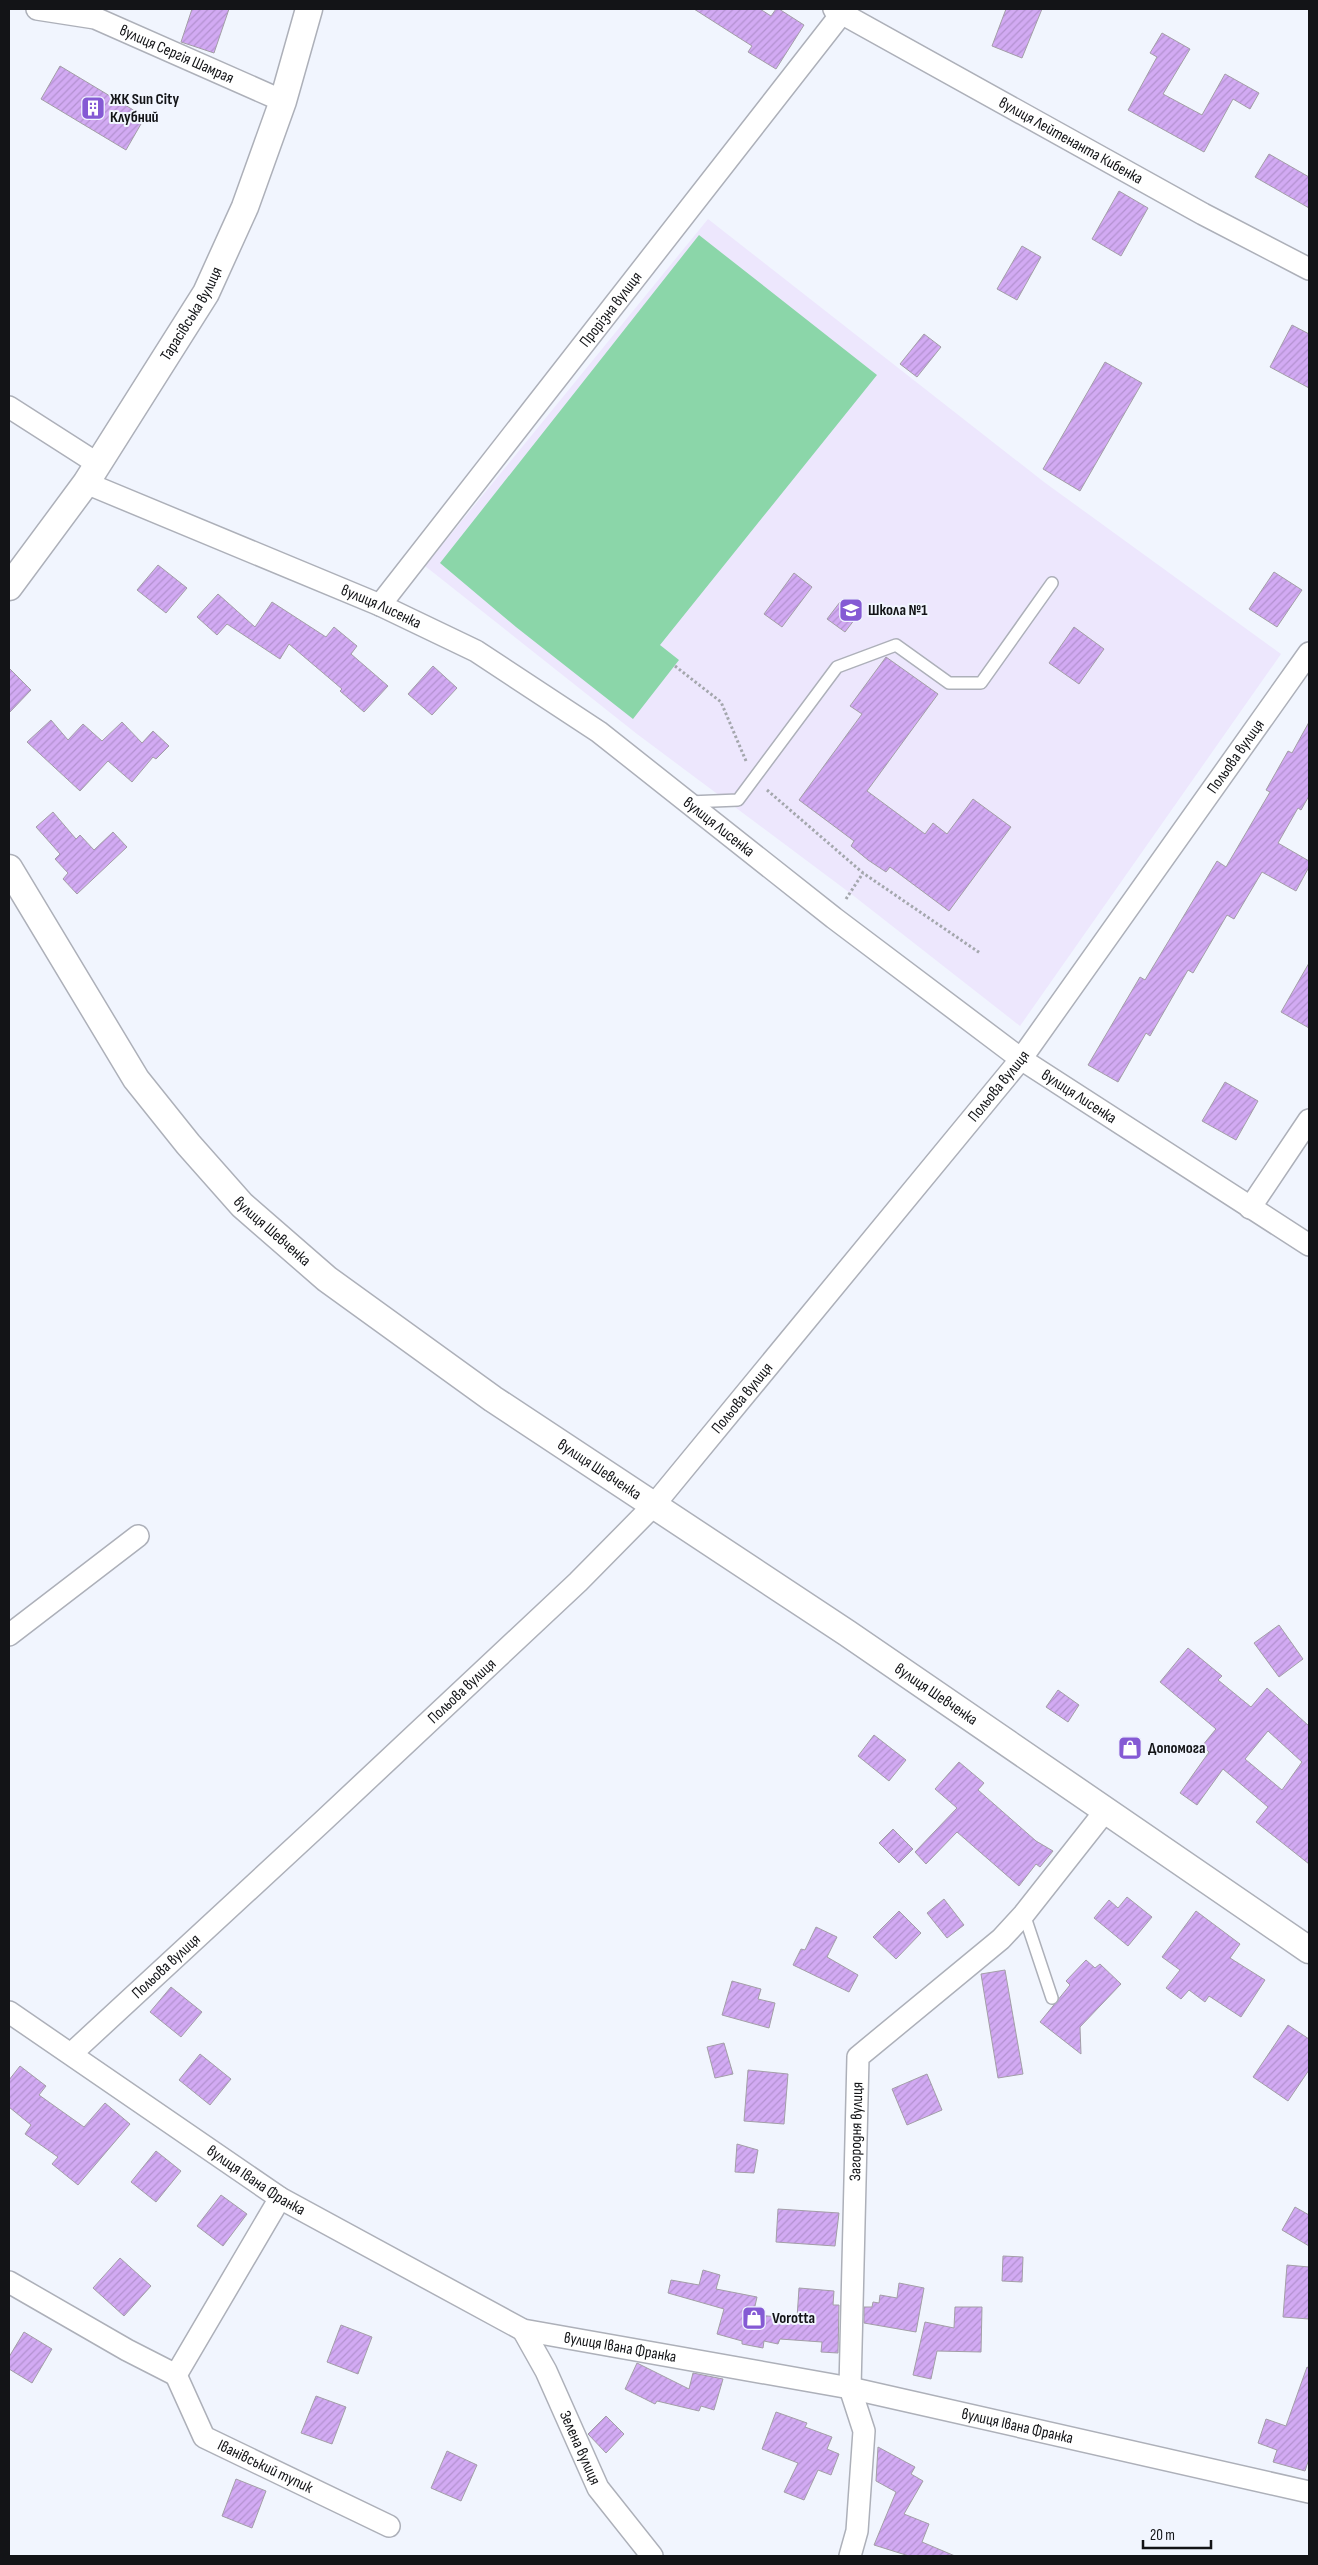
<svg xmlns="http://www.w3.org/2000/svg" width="1318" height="2565" viewBox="0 0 1318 2565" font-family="'Sofia Sans Condensed',sans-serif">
<defs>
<pattern id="building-hatch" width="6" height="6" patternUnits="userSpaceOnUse" patternTransform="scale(1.25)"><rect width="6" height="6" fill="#d2aaf3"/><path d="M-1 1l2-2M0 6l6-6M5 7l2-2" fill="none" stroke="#b391d0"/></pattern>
</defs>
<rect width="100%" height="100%" fill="#f1f5fe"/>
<path fill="#ede7fd" d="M708,219L1044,482L1281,654L1020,1026L850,893L637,734L425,566Z"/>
<path fill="#8bd6a9" d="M699,235L877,375L660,645L679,660L633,719L516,627L440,563Z"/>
<path fill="url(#building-hatch)" stroke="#a39ea7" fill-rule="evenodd" d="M192,9H229L214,53L181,42Z
M694,9H760L771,16L776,9H779L804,25L776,69L748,52L752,46Z
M1006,9H1042L1022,58L992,46Z
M1162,33L1190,49L1163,94L1202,115L1225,74L1259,93L1250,109L1233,99L1204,152L1128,110L1157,57L1150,53Z
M60,66L145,117L126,150L41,99Z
M1269,154L1309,177V208L1255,177Z
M1119,191L1148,208L1121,256L1092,239Z
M1022,246L1041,257L1017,300L997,289Z
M1292,325L1309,334V388L1270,367Z
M924,334L941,347L917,377L900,364Z
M1105,362L1142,383L1080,491L1043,469Z
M158,565L187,588L166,613L137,590Z
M1274,572L1302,590L1277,627L1249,609Z
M794,573L812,587L782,627L764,614Z
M218,594L255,627L272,602L326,637L334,627L357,646L351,654L388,686L364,712L340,691L342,689L289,644L280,659L227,624L217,635L197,617Z
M840,602L858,615L845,632L827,619Z
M1074,627L1104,649L1079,684L1049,663Z
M886,657L938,694L867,791L925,834L933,823L947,834L973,799L1011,827L949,911L890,867L886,872L868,860L851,846L854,841L799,800L862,714L850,706Z
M433,666L457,688L432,715L408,694Z
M9,668L31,690L9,713Z
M51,720L68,740L83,724L102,741L122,722L142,743L153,731L169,746L156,759L153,757L132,782L108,761L80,791L27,742Z
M1309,722V796L1301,810L1298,808L1278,843L1309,861V867L1296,891L1262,872L1234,919L1227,915L1193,973L1188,970L1150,1036L1146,1033L1118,1082L1088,1065L1140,977L1145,980L1217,861L1226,867L1270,792L1266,790L1288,751L1292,753Z
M53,812L76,839L80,835L94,850L113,832L127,847L77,894L63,879L68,873L55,859L60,854L36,827Z
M1309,963V1028L1281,1012Z
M1225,1082L1258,1101L1236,1140L1202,1121Z
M1279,1625L1303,1659L1279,1677L1254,1643Z
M1188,1648L1222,1676L1218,1680L1251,1707L1267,1688L1309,1726V1864L1256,1822L1268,1807L1223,1769L1197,1805L1180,1793L1209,1752L1202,1746L1216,1729L1160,1682ZM1268,1731L1302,1762L1282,1790L1245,1759Z
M1058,1690L1079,1705L1068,1722L1046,1707Z
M874,1735L906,1760L889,1781L858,1756Z
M959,1762L984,1783L978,1790L1036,1841L1053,1851L1040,1867L1036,1864L1019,1886L957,1832L926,1864L915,1852L957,1808L935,1789Z
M893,1829L913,1849L899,1863L879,1843Z
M1127,1897L1152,1917L1128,1946L1094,1918L1109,1900L1118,1908Z
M944,1899L964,1925L947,1938L927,1913Z
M899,1911L921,1933L896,1959L873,1937Z
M1196,1911L1240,1944L1230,1958L1265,1980L1241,2017L1209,1996L1205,2002L1189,1990L1181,1999L1166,1988L1180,1970L1162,1957Z
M816,1927L837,1937L827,1957L858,1975L849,1992L793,1965L801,1949L805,1950Z
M1086,1960L1095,1968L1100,1964L1121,1984L1080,2027L1081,2054L1040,2022L1070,1985L1066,1981Z
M1005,1970L1023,2074L998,2078L981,1974Z
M732,1981L761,1989L758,1999L775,2003L769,2028L722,2015Z
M171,1987L202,2012L181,2037L150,2012Z
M1288,2025L1309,2039V2070L1288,2101L1253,2077Z
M724,2043L733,2074L715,2078L707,2047Z
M200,2054L231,2079L210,2105L179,2080Z
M20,2066L46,2086L39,2095L84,2127L105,2103L130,2124L78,2185L52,2164L58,2157L25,2134L31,2125L9,2107V2080Z
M748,2070L788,2074L784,2124L744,2121Z
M927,2074L942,2110L907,2125L892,2089Z
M737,2144L758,2150L754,2173L735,2172Z
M156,2151L181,2171L156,2202L131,2182Z
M221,2195L247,2214L223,2246L197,2226Z
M1295,2207L1309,2215V2246L1282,2230Z
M778,2209L839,2213L835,2246L776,2242Z
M1003,2256L1023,2257L1022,2282L1002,2281Z
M120,2258L151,2286L124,2316L93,2288Z
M1287,2265L1309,2267V2319L1283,2317Z
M703,2270L720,2275L716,2289L757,2297L753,2315L797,2318L799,2288L834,2291L833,2305H839L838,2353L821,2352L822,2342L780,2339L778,2344L764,2341L763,2348L742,2344V2341L717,2334L724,2309L668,2293L671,2280L699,2285Z
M899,2283L924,2288L916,2332L864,2323V2307H872L873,2302L879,2303L880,2295L897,2298Z
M955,2307H982L981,2352L937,2351L931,2379L913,2375L925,2322L954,2328Z
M341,2325L372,2337L358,2374L327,2362Z
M24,2332L52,2349L32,2383L9,2369V2357Z
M637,2363L689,2389L693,2373L723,2379L714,2410L701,2406L699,2411L657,2401L655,2404L625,2389Z
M1307,2367L1309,2368V2459L1305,2471L1273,2462L1277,2450L1258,2443L1266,2419L1286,2426Z
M316,2396L346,2407L332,2444L301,2433Z
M776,2412L807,2423L805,2427L832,2437L827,2449L839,2454L831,2475L818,2470L804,2500L784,2492L798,2463L762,2449Z
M606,2416L624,2434L606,2453L588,2434Z
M878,2447L915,2467L911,2474L923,2481L904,2514L929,2524L922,2542L955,2556H909L874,2545L896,2492L876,2481Z
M447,2451L477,2465L461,2501L431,2488Z
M236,2479L266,2491L252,2528L222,2516Z"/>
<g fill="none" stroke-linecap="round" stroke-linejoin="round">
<g stroke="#adb0b9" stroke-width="14">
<path id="service" d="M689,802L738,800L837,667L896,645L949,683H981L1052,583
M1024,1914L1052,1998"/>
</g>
<g stroke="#adb0b9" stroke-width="24">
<g id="minor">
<path id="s1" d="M37,9L95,18L283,101"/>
<path id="s2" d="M834,9L1203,214L1309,269"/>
<path d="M9,407L98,464"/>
<path id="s3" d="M86,483L380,605L476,651L599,732L834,918L1021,1059L1309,1245"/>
<path id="s4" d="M380,605L842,13"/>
<path d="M1250,1208L1309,1120"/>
<path d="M9,1635L138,1536"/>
<path id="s5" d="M9,2012L280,2198L523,2330L850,2388L1309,2492"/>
<path id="s6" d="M72,2053L322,1822L578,1582L654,1505L1021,1059L1309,653"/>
<path d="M9,2282L127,2350L176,2375L280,2198"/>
<path id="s7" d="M523,2330L546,2371L598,2488L652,2556"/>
<path id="s8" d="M176,2375L204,2437L389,2526"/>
<path id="s9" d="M850,2556L857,2531L864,2431L850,2388L858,2057L1001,1939L1024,1914L1106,1810"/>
</g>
</g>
<g stroke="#adb0b9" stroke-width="29">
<g id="tertiary">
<path id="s10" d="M9,587L86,483L206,293L245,207L283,101L309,9"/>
<path id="s11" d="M9,868L136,1079L188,1144L242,1205L327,1279L493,1399L847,1633L1309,1950"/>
</g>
</g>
<path stroke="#a4a7ad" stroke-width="3" stroke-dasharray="2.5 2.5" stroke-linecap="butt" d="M675,666L721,702L746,761
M767,790L863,873L980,953
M846,899L863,873"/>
<use href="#service" stroke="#fff" stroke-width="11"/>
<use href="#minor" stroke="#fff" stroke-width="21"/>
<use href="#tertiary" stroke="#fff" stroke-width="26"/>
</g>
<defs>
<g id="building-square" transform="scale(1.25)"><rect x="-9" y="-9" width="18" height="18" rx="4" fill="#855ad4" stroke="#f1f5fe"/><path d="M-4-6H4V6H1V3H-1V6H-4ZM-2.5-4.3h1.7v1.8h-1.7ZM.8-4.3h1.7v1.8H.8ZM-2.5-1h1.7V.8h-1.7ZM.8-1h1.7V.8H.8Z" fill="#fff"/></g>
<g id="school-square" transform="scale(1.25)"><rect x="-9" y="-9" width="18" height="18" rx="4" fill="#855ad4" stroke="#f1f5fe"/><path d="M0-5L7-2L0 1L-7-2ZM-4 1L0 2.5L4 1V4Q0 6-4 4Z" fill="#fff"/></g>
<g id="shop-square" transform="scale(1.25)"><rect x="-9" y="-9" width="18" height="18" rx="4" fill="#855ad4" stroke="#f1f5fe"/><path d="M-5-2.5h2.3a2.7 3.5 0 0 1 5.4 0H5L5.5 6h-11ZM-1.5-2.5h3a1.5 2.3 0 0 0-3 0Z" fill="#fff"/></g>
</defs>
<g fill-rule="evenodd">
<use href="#building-square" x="93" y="108"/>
<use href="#school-square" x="851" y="610"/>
<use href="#shop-square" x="1130" y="1748"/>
<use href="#shop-square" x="754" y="2318"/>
</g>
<g text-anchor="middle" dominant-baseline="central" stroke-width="4" stroke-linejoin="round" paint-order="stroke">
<g font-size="16" fill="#131417" stroke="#f1f5fe">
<text stroke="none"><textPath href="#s1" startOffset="148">вулиця Сергія Шамрая</textPath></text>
<text stroke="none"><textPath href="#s2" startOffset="271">вулиця Лейтенанта Кибенка</textPath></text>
<text stroke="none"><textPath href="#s4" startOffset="375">Прорізна вулиця</textPath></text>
<text stroke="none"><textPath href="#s10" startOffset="329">Тарасівська вулиця</textPath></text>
<text stroke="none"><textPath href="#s3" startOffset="320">вулиця Лисенка</textPath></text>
<text stroke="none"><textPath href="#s6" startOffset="1748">Польова вулиця</textPath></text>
<text stroke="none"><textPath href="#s3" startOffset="725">вулиця Лисенка</textPath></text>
<text stroke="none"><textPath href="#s6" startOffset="1342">Польова вулиця</textPath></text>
<text stroke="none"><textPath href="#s3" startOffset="1175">вулиця Лисенка</textPath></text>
<text stroke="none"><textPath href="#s11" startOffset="451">вулиця Шевченка</textPath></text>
<text stroke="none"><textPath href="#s6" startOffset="938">Польова вулиця</textPath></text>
<text stroke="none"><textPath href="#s11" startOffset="856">вулиця Шевченка</textPath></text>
<text stroke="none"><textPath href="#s6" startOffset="532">Польова вулиця</textPath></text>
<text stroke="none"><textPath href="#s11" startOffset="1261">вулиця Шевченка</textPath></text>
<text stroke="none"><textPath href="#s6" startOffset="128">Польова вулиця</textPath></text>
<text stroke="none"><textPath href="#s9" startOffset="428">Загородня вулиця</textPath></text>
<text stroke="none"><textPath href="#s5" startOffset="299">вулиця Івана Франка</textPath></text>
<text stroke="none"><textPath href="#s5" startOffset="704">вулиця Івана Франка</textPath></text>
<text stroke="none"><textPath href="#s5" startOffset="1109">вулиця Івана Франка</textPath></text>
<text stroke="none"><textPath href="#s7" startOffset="131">Зелена вулиця</textPath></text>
<text stroke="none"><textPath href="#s8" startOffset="136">Іванівський тупик</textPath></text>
</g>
<g font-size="16" font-weight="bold" fill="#131417" stroke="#f1f5fe" text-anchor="start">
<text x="110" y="99">ЖК Sun City<tspan x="110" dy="18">Клубний</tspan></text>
<text x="868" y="610">Школа №1</text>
<text x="1148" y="1748">Допомога</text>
<text x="772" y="2318">Vorotta</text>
</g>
</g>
<rect width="1318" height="2565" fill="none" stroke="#131417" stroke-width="20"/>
<path d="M1143 2540v8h68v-8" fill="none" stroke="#131417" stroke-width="2.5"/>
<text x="1150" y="2540" font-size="15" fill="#131417" stroke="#f1f5fe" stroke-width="4" paint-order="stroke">20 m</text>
</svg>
